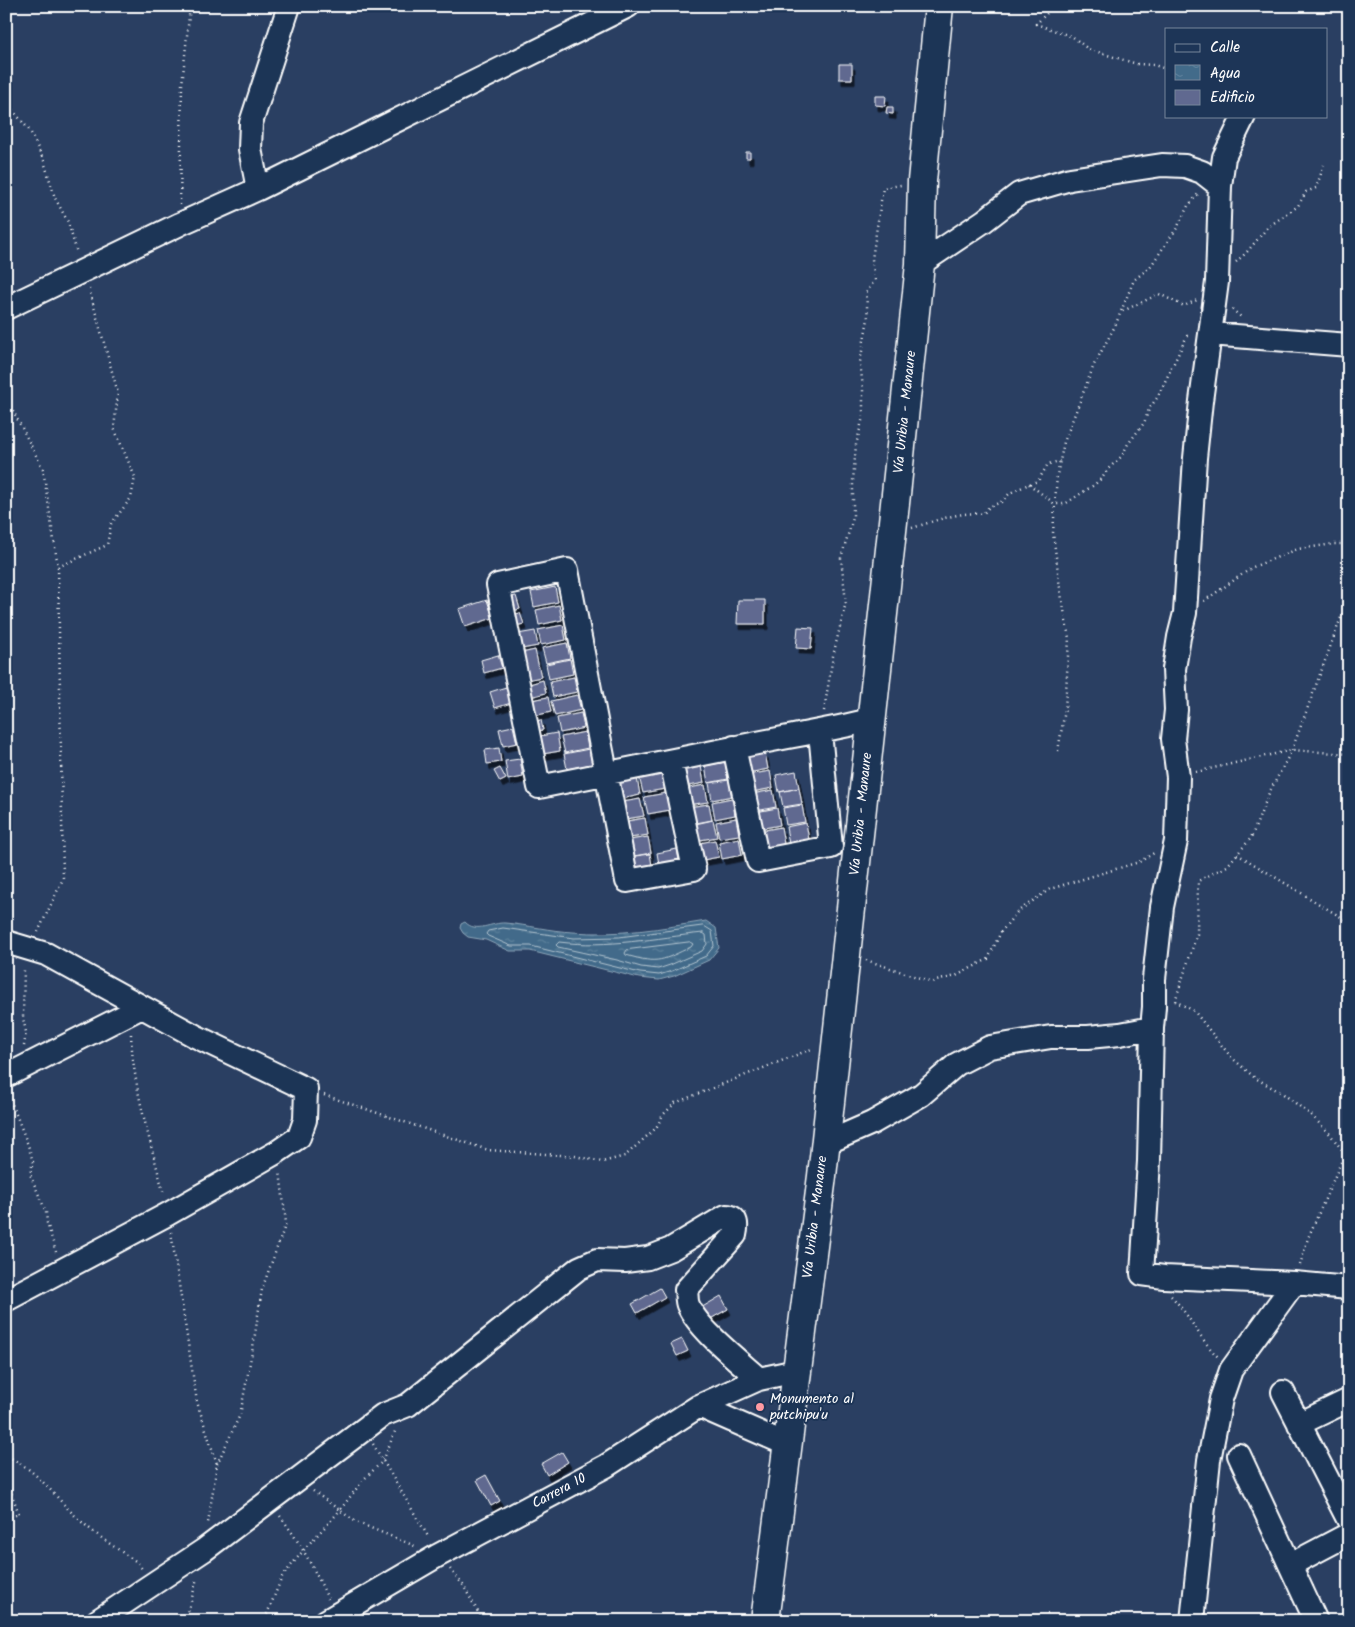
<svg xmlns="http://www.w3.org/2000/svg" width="1355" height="1627" viewBox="0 0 1355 1627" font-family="Kalam,sans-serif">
<defs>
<pattern id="water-ripples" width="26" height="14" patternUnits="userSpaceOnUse" patternTransform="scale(1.25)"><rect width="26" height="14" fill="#426b8a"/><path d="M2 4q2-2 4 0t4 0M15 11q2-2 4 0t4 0" fill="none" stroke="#5e819c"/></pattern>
<filter id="shadow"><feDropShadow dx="3" dy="5.5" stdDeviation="0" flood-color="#0009"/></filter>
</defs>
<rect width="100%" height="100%" fill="#2a3f62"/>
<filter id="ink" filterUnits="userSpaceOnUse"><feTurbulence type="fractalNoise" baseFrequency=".02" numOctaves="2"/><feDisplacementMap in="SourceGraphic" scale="10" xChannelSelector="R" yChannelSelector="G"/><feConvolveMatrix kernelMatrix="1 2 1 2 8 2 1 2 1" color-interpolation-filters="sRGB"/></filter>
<g filter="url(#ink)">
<path fill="url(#water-ripples)" stroke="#8ea6b9" d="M706,921L716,928L719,948L709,960L674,976L659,980L639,978L530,951H510L486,940L468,937L463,933L460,928L461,924L465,922C476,934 492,922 505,923C528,925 550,931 573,932C617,936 663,928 706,921Z"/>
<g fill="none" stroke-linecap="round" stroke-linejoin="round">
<path stroke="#b3c4d0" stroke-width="1" d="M704,926L712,931L714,946L706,956L672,971L659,975L640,973L531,946H511L488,936L486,934L488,931L503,928L574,938L619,937Z
M703,933L706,935L707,944L702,951L670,965L658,969L641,967L617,960L558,947L556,945L559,942C608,948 655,938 703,933Z
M690,942L693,944L691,947C662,960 660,965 626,955L625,953L627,950Z"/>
</g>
<path fill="#606990" stroke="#fff" filter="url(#shadow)" d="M839,64H852V79H839Z
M875,96H886L885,106L875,105Z
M887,107H893V114L886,113Z
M746,152H750V158H746Z
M555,587L558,602L534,607L531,592Z
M516,596L520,609L509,612L506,598Z
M487,600L493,618L465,627L459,609Z
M738,600H765V624H737Z
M559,605L562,620L539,625L536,610Z
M520,613L524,624L511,627L509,616Z
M563,625L566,640L541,645L538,630Z
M798,627L813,628L811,649L796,648Z
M535,631L538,646L516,650L512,635Z
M567,643L570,658L546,663L542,648Z
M535,650L541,677L522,681L517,654Z
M498,655L502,668L484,673L481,660Z
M570,659L573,674L549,679L546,664Z
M574,677L577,692L553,697L550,682Z
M543,680L546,693L526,698L523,686Z
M506,687L511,703L495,708L490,692Z
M577,695L581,710L555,716L551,701Z
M548,697L551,712L529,717L526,701Z
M581,713L584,728L560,733L557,718Z
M541,720L543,730L533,732L531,722Z
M513,726L517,743L503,746L499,729Z
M585,732L588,748L565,753L561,737Z
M557,733L560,751L537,755L534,737Z
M499,748L501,762L487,764L485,750Z
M737,748L765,753L768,769L748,773Z
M589,749L592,764L567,769L564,754Z
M520,759L523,777L508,780L505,761Z
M725,762L728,779L708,783L705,766Z
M701,766L704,783L684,787L680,770Z
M500,768L506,779L500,782L494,771Z
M770,771L773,788L752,792L748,775Z
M796,771L799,788L779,792L776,775Z
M662,772L665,789L643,793L639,776Z
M637,778L640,795L617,800L613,783Z
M729,780L732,796L712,800L709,783Z
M705,785L708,802L687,805L684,789Z
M799,788L802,804L783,807L780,792Z
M773,790L776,807L756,811L752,794Z
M666,793L670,810L648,814L644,797Z
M732,798L735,815L715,819L712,802Z
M640,799L644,816L620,820L617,803Z
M709,804L712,820L691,824L688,807Z
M802,805L805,822L786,825L783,808Z
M777,808L780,825L759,829L756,812Z
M645,818L648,835L624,839L621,822Z
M736,818L739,835L719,838L716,822Z
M713,820L717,837L695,841L691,825Z
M806,823L809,840L789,844L786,827Z
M781,827L784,844L764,850L760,831Z
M648,837L651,853L628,857L624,841Z
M739,838L742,855L722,859L719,842Z
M715,840L719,857L698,861L695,844Z
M677,849L680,866L660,870L657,853Z
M650,854L653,871L631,875L628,857Z
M660,1288L665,1297L637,1313L632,1304Z
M721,1296L728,1309L705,1322L699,1309Z
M682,1339L688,1351L677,1356L671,1344Z
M562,1452L568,1462L547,1475L541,1464Z
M486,1475L500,1501L491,1506L477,1480Z"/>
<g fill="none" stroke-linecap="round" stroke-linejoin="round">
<g stroke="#fff" stroke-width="26">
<path id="minor" d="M258,189L250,149L251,123L289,6
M920,264L984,221L1019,194L1070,179L1162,165L1185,166L1202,172L1220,186
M6,308L180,224L258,189L628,6
M1210,334L1349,345
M734,747L758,861L831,847L820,732
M671,761L694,869L627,881L567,570L498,585L539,787C603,774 668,761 733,748C779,738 825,731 871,720
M6,942L46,954L195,1036L306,1089L305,1120L299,1137L277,1152L168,1214L6,1300
M1152,1028L1149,1161L1142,1274L1164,1277L1294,1283L1349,1288
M6,1076L142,1007
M824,1144L872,1123L921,1095L957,1064L990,1047L1051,1037H1088L1120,1034L1152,1028L1154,1007V979L1162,907L1176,841L1178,777L1173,739L1176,710L1174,669L1179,637L1185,613L1195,458L1201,401L1217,282L1220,186L1224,157L1244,116
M1283,1392L1349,1521
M699,1406L786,1444
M1299,1424L1349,1400
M1239,1455L1316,1621
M1290,1565L1349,1534
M97,1621L204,1550L383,1415L408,1405L579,1268L597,1260L625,1261L648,1258L671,1249L726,1216C738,1216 737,1226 735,1235L686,1290C687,1295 686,1300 688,1305C698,1329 739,1361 759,1379
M326,1621L437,1556L606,1466L699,1406L759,1379L796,1371
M1192,1621L1209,1460L1221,1399L1231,1370L1294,1283"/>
</g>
<g stroke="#fff" stroke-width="31">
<path id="major" d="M765,1621L822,1176L896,494L920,264L922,181L939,6"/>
</g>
<path stroke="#fff" stroke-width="2.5" stroke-dasharray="1 4" stroke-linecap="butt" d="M1054,6L1036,24L1073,37L1088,49L1137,64L1154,65L1166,69
M6,102L30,131L44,161L55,198L68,222L77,253
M180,205L182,85L190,6
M1236,262L1246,253L1268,227L1298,206L1306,192L1316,188L1324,165
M1232,309L1241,317
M1123,311L1159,294L1184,306L1197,300
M6,397L43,469L58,567L63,879L38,932
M1029,484L1055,504H1065L1094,485L1103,477L1108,469L1122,456L1128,444L1144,423L1149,409L1157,398L1187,336H1191
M912,528C935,521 959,511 983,514L989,507L1001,502L1010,493L1029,484L1038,481L1048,464L1060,461
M58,567L107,545L111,524L131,498L135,477L114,428L118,393L89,289
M1204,601L1253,567L1298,549L1334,544H1349
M824,711L833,656L846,602L841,558L853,518V481L856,445L863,417V388L860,362L868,319L866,293L875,280L872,259L883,188L901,185
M1058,751L1065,710L1069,638L1060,588L1053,533L1057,475L1064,442L1094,365L1115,326L1134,280L1150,267L1177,228L1188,206L1199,193
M1196,772L1292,750L1349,754
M1237,854L1349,922
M866,960L932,982L956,976L988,959L1001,932L1017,912L1050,889L1139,862L1154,853
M1175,1001L1197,934L1198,881L1227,866L1251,838L1269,793L1292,750L1349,596
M1175,1001L1194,1011L1231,1057L1255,1078L1282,1093L1311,1115L1330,1134L1345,1154L1349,1156
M131,1034C133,1088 151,1143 164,1195
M24,1046L26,1032L23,1018L24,967
M324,1095L488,1150L575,1156L602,1162L625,1156L656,1128L663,1115L675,1103L814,1048
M6,1097L12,1104L28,1145L33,1162L30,1174L46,1212L47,1223L56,1252
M171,1232L197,1402L217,1464L208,1523
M1300,1265L1308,1238L1349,1144
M1171,1296C1189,1314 1199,1338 1218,1357
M373,1444L429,1538
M6,1451L8,1457C39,1470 58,1502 83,1523C100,1538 119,1550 137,1562L143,1570
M217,1464L240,1415L253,1347L262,1289L286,1223L280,1171
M6,1465L8,1457
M6,1469L11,1492L19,1514L6,1518
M313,1491L356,1522L415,1546
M280,1516C300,1542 315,1570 328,1599
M450,1569L463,1585L483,1621
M265,1619L282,1577L307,1546L336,1515L364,1479L383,1461L396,1429
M186,1621L197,1578"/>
<use href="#minor" stroke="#1d3557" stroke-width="22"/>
<use href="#major" stroke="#1d3557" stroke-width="28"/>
</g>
</g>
<circle fill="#ff9aa2" stroke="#1d3557" stroke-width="2" cx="760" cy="1407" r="5"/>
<g text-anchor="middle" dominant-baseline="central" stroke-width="4" stroke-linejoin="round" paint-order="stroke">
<g font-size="14" fill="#fff" stroke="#1d3557">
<text transform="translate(905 412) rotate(-84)">Vía Uribia - Manaure</text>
<text transform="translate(861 814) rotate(-84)">Vía Uribia - Manaure</text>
<text transform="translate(815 1217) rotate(-83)">Vía Uribia - Manaure</text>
<text transform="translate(559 1491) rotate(-28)">Carrera 10</text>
</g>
<g font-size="14" fill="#fff" stroke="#1d3557" text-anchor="start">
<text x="770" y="1399">Monumento al<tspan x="770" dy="16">putchipu'u</tspan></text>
</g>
</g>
<rect width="1355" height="1627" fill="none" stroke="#1d3557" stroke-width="25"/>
<rect x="12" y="12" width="1330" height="1602" fill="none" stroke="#fff" stroke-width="2" filter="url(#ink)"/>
<rect x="1165" y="28" width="162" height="90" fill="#1d3557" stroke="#77869a"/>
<rect x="1175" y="44" width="25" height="8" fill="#1d3557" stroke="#77869a"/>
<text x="1210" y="52" font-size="15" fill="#ffffff">Calle</text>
<rect x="1175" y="65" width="25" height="15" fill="url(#water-ripples)" stroke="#77869a"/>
<text x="1210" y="78" font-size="15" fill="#ffffff">Agua</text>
<rect x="1175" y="90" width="25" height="15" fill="#606990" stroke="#77869a"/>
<text x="1210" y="102" font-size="15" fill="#ffffff">Edificio</text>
</svg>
